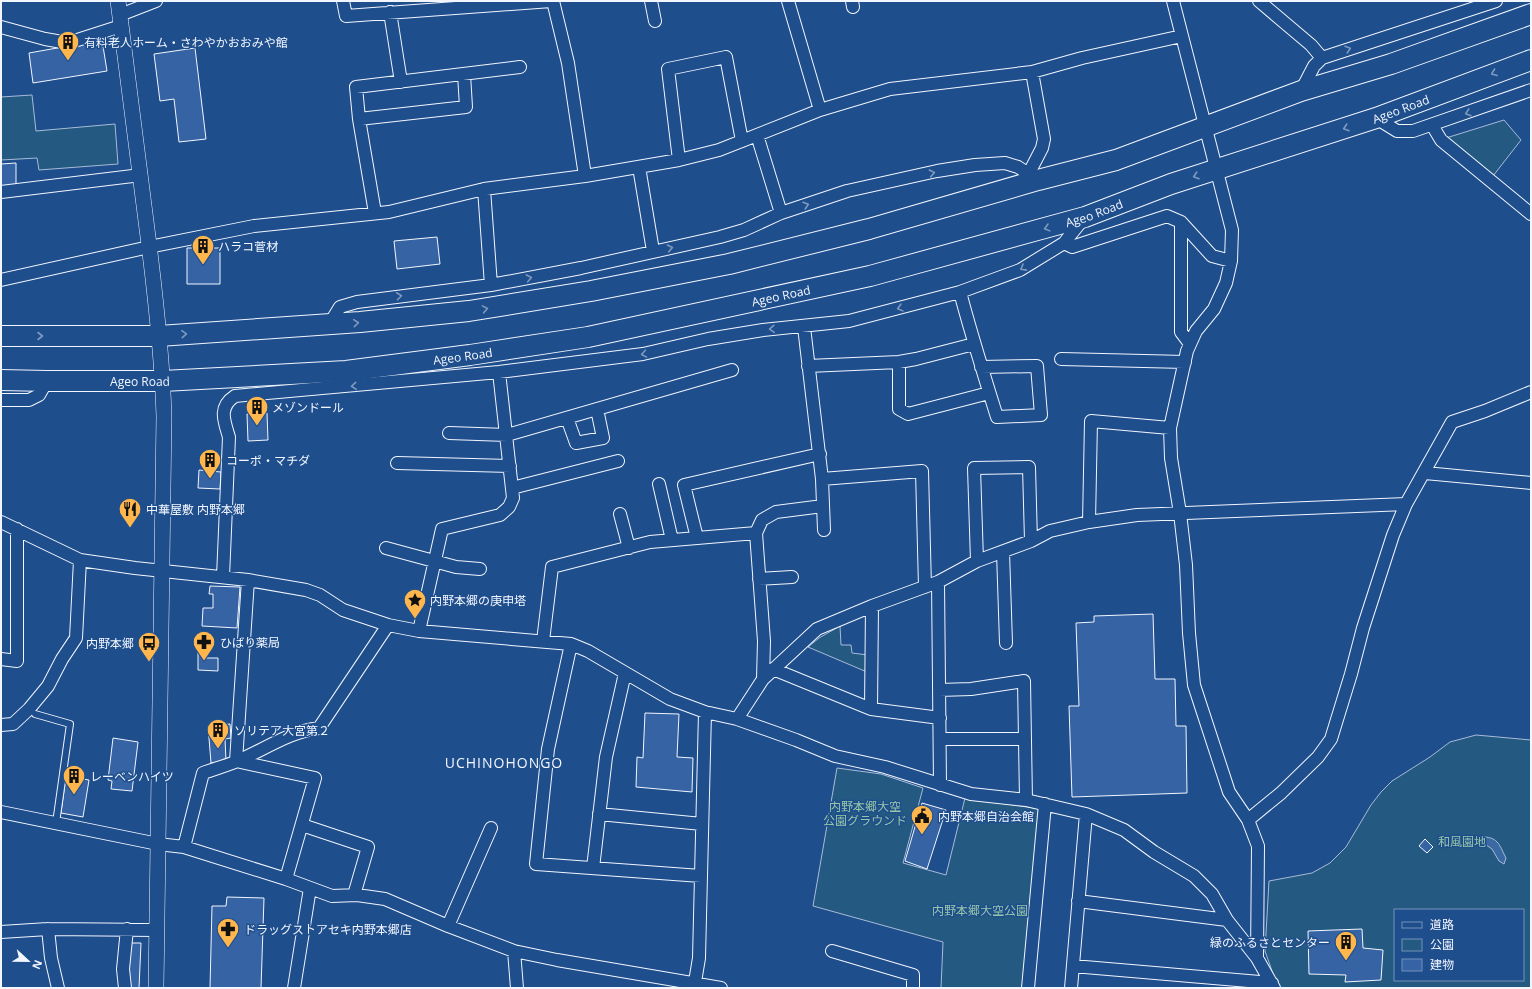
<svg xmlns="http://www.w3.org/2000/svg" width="1532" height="989" viewBox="0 0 1532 989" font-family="'Open Sans','Noto Sans JP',sans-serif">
<rect width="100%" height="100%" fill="#1f4e8c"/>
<path fill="#245a82" stroke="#a8bbd7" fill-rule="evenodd" d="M32,95L36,131L115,124L118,164L39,170L37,158L1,160V97Z
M1504,120L1521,140L1493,176L1446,138Z
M840,626L841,645H851L852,653L868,655L867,672L808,647L819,638Z
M1476,735L1531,740V988H1278L1265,951L1269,881L1312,873L1330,863L1346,847L1371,805L1381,792L1392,781L1430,757L1450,742ZM1395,910H1523V980H1395Z
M837,768L881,774L923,788L903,863L946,875L965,798L1041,809L1022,988H941L943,942L813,906Z"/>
<path fill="#3b69a3" stroke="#a8bbd7" d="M1483,837C1499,837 1500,847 1506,858L1504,864L1499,861L1492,849L1482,842Z"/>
<path fill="#3563a3" stroke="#f2f6ff" d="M102,40L107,71L33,83L29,53Z
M195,48L206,139L179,142L174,99L160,101L154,54Z
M16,163V188L1,189V164Z
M437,237L440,264L397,269L394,241Z
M187,248H220V284H187Z
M267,413L268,440L248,441L247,414Z
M199,470L221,472L220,489L198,488Z
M210,586L240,587L237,628L202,626L203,608H213V594H209Z
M1153,614L1155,679H1175L1176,726H1186L1187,793L1072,797L1069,706H1079L1076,623L1094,622V616Z
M198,653L205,654L204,658H218V671L198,670Z
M645,713L679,714L677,757L693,758L692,792L636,787L637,757L643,758Z
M230,724L231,738L225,739L226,761L211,763L208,726Z
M113,738L138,742L132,791L111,789L112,781L108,780Z
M66,776L89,780L83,817L61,813Z
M922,803L946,810L927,869L905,861Z
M1425,839L1433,847L1427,853L1419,846Z
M227,897L264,898L261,988H210L212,906H226Z
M1362,929L1363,948L1383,950L1381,980L1345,982L1346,975L1309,974L1308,931Z
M130,943H141L139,988H130L127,970Z"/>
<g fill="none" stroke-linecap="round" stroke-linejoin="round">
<g stroke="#f2f6ff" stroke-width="8">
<path id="service" d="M35,714L70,724L56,823"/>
</g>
<g stroke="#f2f6ff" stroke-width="14">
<path id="minor" d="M343,1L346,16L551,1
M553,1L568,63L585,176
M651,1L655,21
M788,1L820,110
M852,1L853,7
M1173,1L1232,230L1231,261L1226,283L1214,309L1196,331L1187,351L1170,428L1171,458L1180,513L1186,565L1189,633L1194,685L1229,792L1248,820L1258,846L1257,958
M1259,1L1311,45L1322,58
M390,12L401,82
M120,15L156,1
M1,27L45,39L68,43L121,26
M1301,91L1314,66L1322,58L1496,1
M1376,118L1397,131H1413L1531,90
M359,119L466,107L464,74
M1432,125L1441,140L1531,214
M757,135L781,213
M679,160L668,69L726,57L742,141
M639,167L653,251
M1029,173L1042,148L1044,139L1032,72
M484,189L491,285
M1,192L141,175
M375,213L359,119L356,87L520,67
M1181,222V332L1190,344
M1064,243L1072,247L1167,216L1181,222L1212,256L1231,261
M1,280L149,247L254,226L389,212L484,189L585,176L679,160L719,150L820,110L890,89L1032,72L1082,58L1182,36
M960,292C971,334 984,375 997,417L1041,415L1037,366L981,367
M329,325L340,307L357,302L491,285L581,268L720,237L744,230L781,213L847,191L937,171L975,165L1005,163L1018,167L1038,180
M804,327L822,479L922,471L925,587
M1061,359L1185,362
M899,362V409L908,414L989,393
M808,366L899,362L916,359L974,344
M1,400H29L39,395L47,381
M567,418L576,443L603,438L597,409
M449,433L507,435L732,370
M397,463L510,466
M1425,473L1531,483
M822,479L824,530
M659,484L672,540
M512,488L618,461
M620,514L629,548
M1,522L80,560L135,568L248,580L306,590L320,595L343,610L388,625L419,631L571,644L588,651L670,699L705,712L737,719L796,740L835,756L885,767L971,794L1026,800L1086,814L1124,830L1154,852L1194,876L1212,894L1227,920L1257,958L1274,988
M1089,522L1091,421L1170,428
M756,533L762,520L776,512L823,506
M697,538L756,533L764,641L763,679
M386,548L456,567L480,569
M1003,552L1006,643
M977,561L974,468L1029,467L1031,541
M223,577L229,437C224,421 218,407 235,396L499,372L643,354L708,339L763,330L849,321L960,292L1020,270L1064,243L1084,218
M759,579L792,577
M938,582L940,785
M419,631L442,529L500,515L509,507L513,498L499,372
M543,641L552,567L650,542L697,538L684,485L820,454
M571,644L548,749L536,864L701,876
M1,659L17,661V529
M773,669L871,709L940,718
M939,690L971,689L1024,681L1026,800
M871,709L872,606
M737,719L763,679L817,629L872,606L938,582L977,561L1031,541L1050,531L1089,522L1137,515L1406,504
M1,725L13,724L29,709L48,686L62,659L76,638L80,560
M940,739H1025
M236,761L315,778L286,879
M236,761L248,580
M1,812L158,844L184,847L286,879L332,896L357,895L385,899L448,926L514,951L557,960L721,988
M599,814L702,824
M1248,820L1281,793L1318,757L1331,739L1351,674L1363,628L1393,535L1406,504L1452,422L1485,411L1531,392
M302,825L368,847L354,895
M184,847L203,773C214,769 225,766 235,762C264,750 288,732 319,728L388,625
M593,868L606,757L625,673
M1078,901L1227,920
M448,926L491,828
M48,929L51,958L58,988
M1,932L48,929L157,930
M514,951L517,988
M832,951L913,975V988
M1073,966L1272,983
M125,988L123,969L127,929
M294,988L310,888
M694,988L699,958L705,712
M1028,988L1045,804
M1071,988L1086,814"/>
</g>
<g stroke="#f2f6ff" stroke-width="16">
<path id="tertiary" d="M118,1C128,77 138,153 147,229C155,291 162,353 164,416L156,988"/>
</g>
<g stroke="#f2f6ff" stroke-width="22">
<g id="trunk">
<path d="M1,336H159L360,322L469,311L591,291L729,264L869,229L1038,180L1116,160L1301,91L1391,64L1531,14"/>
<path id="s1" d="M1,380L47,381H163L346,371L470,355L588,337L870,276L1085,217L1171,184L1376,118L1531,60"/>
</g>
</g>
<use href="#service" stroke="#1f4e8c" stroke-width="6"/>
<use href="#minor" stroke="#1f4e8c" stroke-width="12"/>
<use href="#tertiary" stroke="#1f4e8c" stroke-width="15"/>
<use href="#trunk" stroke="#1f4e8c" stroke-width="20"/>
</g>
<defs><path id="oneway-chevron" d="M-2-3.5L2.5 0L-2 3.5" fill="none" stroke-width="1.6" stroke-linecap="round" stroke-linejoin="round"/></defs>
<g stroke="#7e9ac0">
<use href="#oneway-chevron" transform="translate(1348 49) rotate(-18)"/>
<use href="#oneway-chevron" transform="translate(1494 73) rotate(159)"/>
<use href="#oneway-chevron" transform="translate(1468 113) rotate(161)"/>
<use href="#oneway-chevron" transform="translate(1346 128) rotate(162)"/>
<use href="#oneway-chevron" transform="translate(932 173) rotate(-12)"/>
<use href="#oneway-chevron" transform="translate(1196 176) rotate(162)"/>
<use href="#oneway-chevron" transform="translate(806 205) rotate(-18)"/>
<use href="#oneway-chevron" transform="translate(1047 228) rotate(165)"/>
<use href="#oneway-chevron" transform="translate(670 248) rotate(-12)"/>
<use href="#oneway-chevron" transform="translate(1023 268) rotate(151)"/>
<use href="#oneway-chevron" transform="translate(529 278) rotate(-11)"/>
<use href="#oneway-chevron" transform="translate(399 296) rotate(-7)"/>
<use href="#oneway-chevron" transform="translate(900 308) rotate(165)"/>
<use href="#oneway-chevron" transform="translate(485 309) rotate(-10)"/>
<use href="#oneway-chevron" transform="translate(356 323) rotate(-5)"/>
<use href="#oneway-chevron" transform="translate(772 329) rotate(176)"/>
<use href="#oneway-chevron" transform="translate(184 334) rotate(-4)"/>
<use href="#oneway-chevron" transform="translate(40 336)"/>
<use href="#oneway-chevron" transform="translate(644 354) rotate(170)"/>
<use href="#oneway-chevron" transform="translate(354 386) rotate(175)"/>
</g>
<defs>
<g id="building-pin" transform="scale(1.15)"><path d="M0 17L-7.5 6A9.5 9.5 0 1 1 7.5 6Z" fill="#ffb74d" stroke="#1f4e8c"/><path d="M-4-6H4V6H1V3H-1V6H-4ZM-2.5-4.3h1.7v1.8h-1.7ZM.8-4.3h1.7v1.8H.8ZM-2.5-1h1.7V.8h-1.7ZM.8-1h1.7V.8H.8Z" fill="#111"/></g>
<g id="restaurant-pin" transform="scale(1.15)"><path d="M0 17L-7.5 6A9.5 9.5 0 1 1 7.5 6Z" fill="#ffb74d" stroke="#1f4e8c"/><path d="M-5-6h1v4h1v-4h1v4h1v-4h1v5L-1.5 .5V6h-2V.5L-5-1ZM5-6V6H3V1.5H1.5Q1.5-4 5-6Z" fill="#111"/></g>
<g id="sight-pin" transform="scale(1.15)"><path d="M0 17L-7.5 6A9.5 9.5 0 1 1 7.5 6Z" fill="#ffb74d" stroke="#1f4e8c"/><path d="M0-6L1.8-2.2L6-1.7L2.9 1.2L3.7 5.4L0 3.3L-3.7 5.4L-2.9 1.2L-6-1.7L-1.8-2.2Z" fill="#111"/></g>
<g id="pharmacy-pin" transform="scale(1.15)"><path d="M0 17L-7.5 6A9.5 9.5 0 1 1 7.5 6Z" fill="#ffb74d" stroke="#1f4e8c"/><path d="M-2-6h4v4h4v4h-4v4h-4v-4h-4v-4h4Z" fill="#111"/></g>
<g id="bus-pin" transform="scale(1.15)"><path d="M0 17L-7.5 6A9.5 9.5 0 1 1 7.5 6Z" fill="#ffb74d" stroke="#1f4e8c"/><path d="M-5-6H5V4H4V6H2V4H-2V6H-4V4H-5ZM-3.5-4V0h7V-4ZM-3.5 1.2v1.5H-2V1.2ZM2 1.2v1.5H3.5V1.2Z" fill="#111"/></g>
<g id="civic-pin" transform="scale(1.15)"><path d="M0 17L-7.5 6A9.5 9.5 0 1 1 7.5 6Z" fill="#ffb74d" stroke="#1f4e8c"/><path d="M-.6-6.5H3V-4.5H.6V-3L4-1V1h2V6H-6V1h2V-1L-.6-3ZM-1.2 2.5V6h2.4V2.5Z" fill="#111"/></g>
</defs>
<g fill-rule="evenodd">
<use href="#building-pin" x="68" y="42"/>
<use href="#building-pin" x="203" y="246"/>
<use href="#building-pin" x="257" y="407"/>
<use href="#building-pin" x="210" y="460"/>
<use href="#restaurant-pin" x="130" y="509"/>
<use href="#sight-pin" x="415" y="600"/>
<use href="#pharmacy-pin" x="204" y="642"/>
<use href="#bus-pin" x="149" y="643"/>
<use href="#building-pin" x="218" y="730"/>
<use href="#building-pin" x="74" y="776"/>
<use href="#civic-pin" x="922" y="816"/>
<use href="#pharmacy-pin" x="228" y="929"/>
<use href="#building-pin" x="1346" y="942"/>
</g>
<g text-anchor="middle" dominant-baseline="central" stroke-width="3" stroke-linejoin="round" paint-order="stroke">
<g font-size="12" fill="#f2f6ff" stroke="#1f4e8c" text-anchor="start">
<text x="84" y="42">有料老人ホーム・さわやかおおみや館</text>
<text x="218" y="246">ハラコ菅材</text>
<text x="272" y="407">メゾンドール</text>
<text x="226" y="460">コーポ・マチダ</text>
<text x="146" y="509">中華屋敷 内野本郷</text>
<text x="430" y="600">内野本郷の庚申塔</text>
<text x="220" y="642">ひばり薬局</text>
<text x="134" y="643" text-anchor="end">内野本郷</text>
<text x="234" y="730">ソリテア大宮第２</text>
<text x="90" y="776">レーベンハイツ</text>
<text x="938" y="816">内野本郷自治会館</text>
<text x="244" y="929">ドラッグストアセキ内野本郷店</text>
<text x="1330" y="942" text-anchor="end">緑のふるさとセンター</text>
</g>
<g font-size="12" fill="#f2f6ff" stroke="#1f4e8c">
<text stroke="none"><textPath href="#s1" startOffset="1435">Ageo Road</textPath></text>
<text stroke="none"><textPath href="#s1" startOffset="1111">Ageo Road</textPath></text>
<text stroke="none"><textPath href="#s1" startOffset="787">Ageo Road</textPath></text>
<text stroke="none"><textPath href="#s1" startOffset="463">Ageo Road</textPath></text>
<text stroke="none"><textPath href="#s1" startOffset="139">Ageo Road</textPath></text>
</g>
<g font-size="12" fill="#97c8a6" stroke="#1f4e8c">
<text x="865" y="806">内野本郷大空<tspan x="865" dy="14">公園グラウンド</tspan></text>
<text x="1462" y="841">和風園地</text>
<text x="980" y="910">内野本郷大空公園</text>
</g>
<g font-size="14" letter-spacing="1" fill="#f2f6ff" stroke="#1f4e8c">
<text x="504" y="762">UCHINOHONGO</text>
</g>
</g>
<rect width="1532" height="989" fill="none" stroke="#f2f6ff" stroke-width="4"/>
<rect x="1394" y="909" width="130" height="72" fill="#1f4e8c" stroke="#7391ba"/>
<rect x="1402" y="922" width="20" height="6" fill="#1f4e8c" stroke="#7391ba"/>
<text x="1430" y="929" font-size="12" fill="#f2f6ff">道路</text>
<rect x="1402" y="939" width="20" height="12" fill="#245a82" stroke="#7391ba"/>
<text x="1430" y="949" font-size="12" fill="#f2f6ff">公園</text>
<rect x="1402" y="959" width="20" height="12" fill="#3563a3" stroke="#7391ba"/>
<text x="1430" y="969" font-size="12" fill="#f2f6ff">建物</text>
<g transform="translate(28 961) rotate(112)" stroke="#1f4e8c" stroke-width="3" paint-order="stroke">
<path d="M0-3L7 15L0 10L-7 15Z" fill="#f2f6ff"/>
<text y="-6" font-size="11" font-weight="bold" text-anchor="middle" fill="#f2f6ff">N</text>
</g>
</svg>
